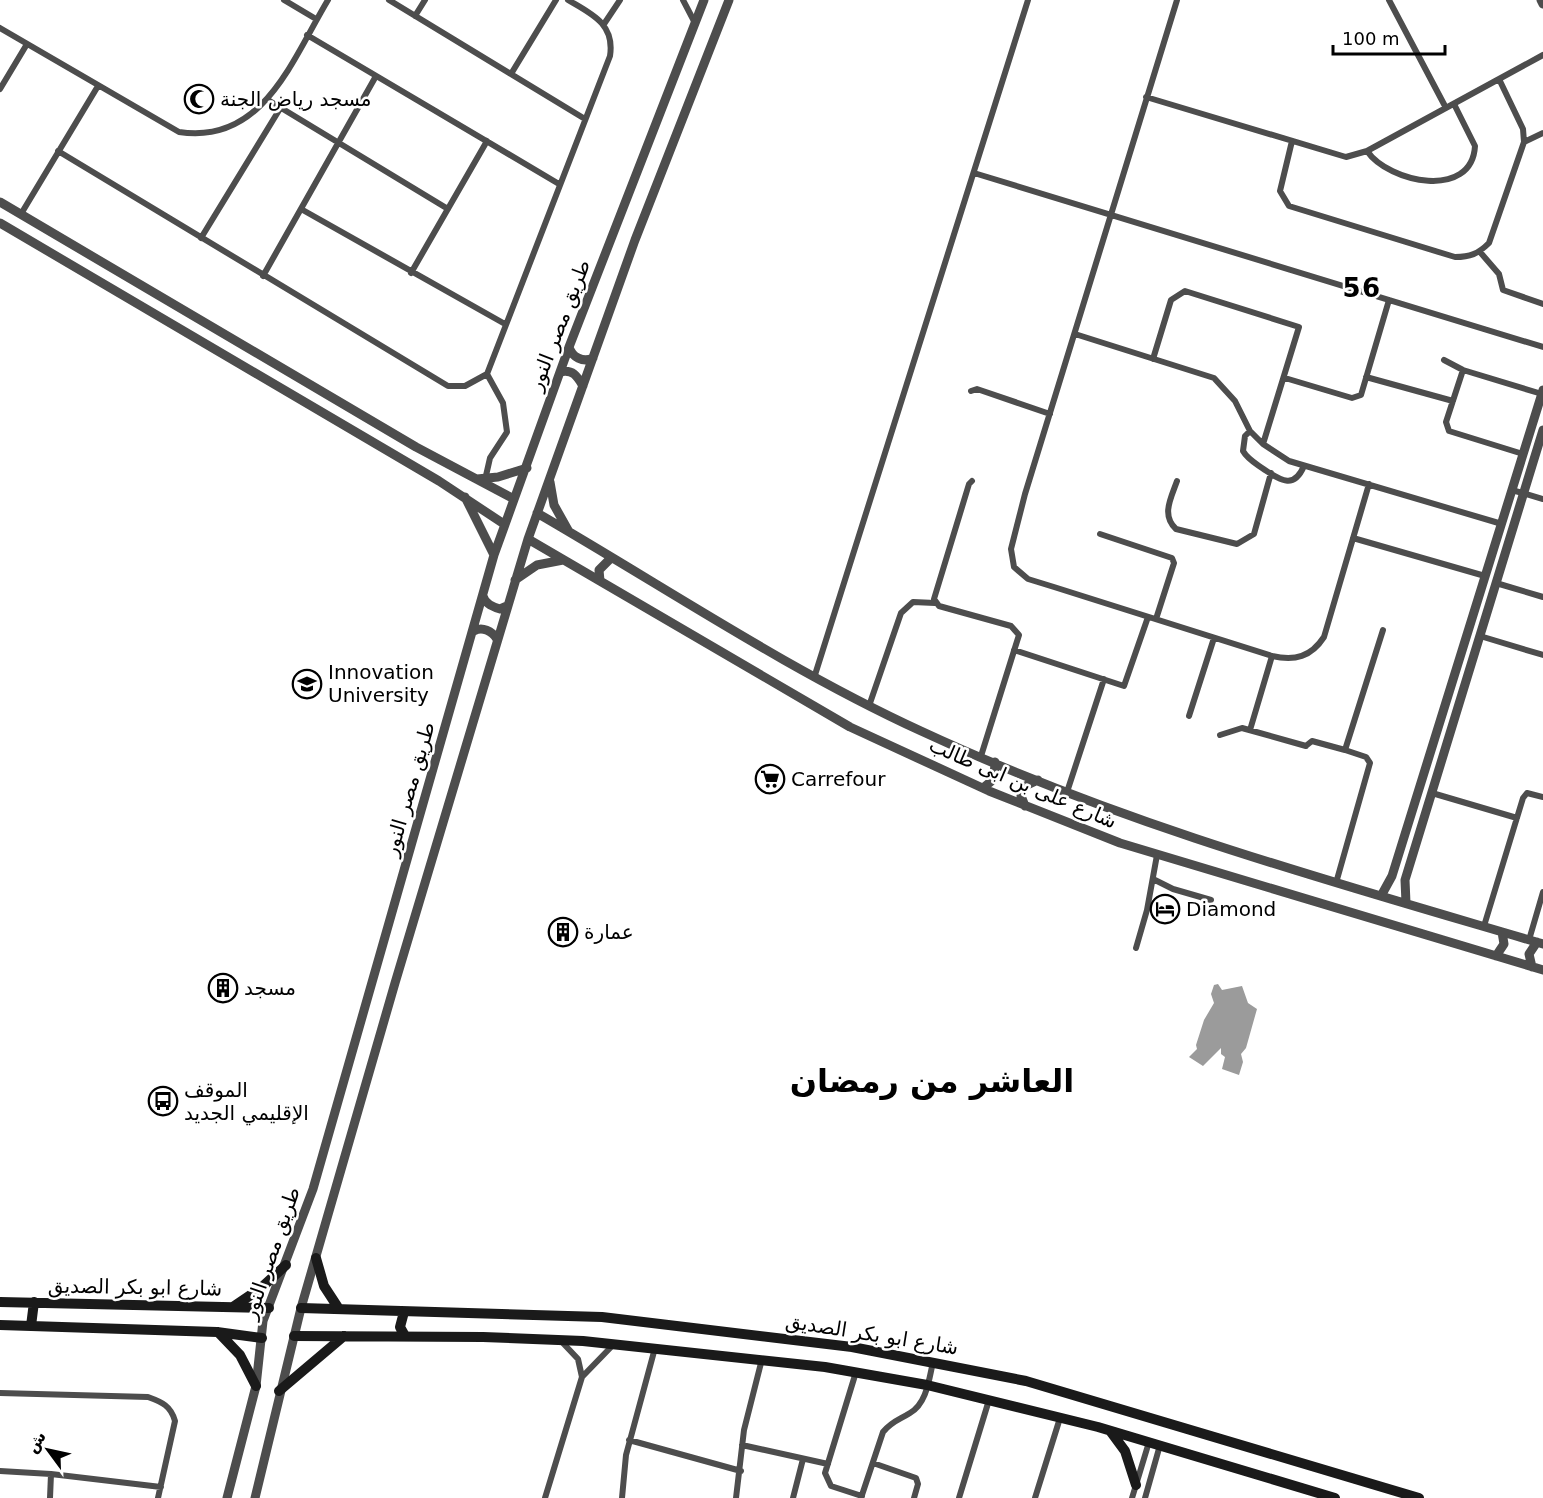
<svg xmlns="http://www.w3.org/2000/svg" width="1543" height="1498" viewBox="0 0 1543 1498" font-family="'DejaVu Sans','Noto Naskh Arabic',sans-serif">
<rect width="100%" height="100%" fill="#fff"/>
<path fill="#9b9b9b" d="M1218,984L1222,990L1242,986L1248,1003L1257,1009L1246,1048L1241,1054L1243,1062L1239,1075L1222,1069L1225,1057L1221,1054V1048L1203,1066L1189,1057L1197,1049L1196,1045L1204,1020L1214,1003L1211,994L1214,985Z"/>
<g fill="none" stroke-linecap="round" stroke-linejoin="round">
<path stroke="#4d4d4d" stroke-width="6" d="M284,0L316,19
M389,0L585,119
M683,0L695,23
M1177,0L1025,494L1011,549L1014,567L1028,579L1054,587L1272,656C1295,661 1311,657 1324,637L1369,484
M1389,0L1446,108
M415,16L425,0
M604,24L620,0
M0,28L179,132C263,145 292,60 328,0
M307,35L559,184
M511,74L556,0
M0,89L27,44
M1146,97L1346,157L1367,151L1543,55
M268,100L448,209
M1292,141L1280,191L1289,206L1455,257C1470,257 1478,254 1489,243L1524,142L1523,129L1499,79
M1524,142L1543,133
M58,151L448,386H465L487,374L610,56C615,24 592,14 568,0
M1367,151C1389,183 1472,200 1475,146L1454,104
M974,173L1543,347
M301,209L505,324
M21,214L98,86
M201,238L281,107
M1480,252L1499,274L1503,290L1543,304
M411,273L487,141
M263,276L376,76
M1075,334L1214,378L1235,401L1250,431L1263,444L1289,461L1502,524
M1153,359L1171,300L1185,291L1299,327L1263,444
M1444,360L1463,370L1542,394
M1463,370L1446,422L1449,431L1523,454
M1366,377L1453,401
M1285,378L1352,398L1361,395L1389,300
M971,391L977,389L1050,414
M1250,431L1245,436L1243,451C1248,460 1257,464 1265,470C1282,481 1294,489 1304,466
M485,480L490,458L507,432L503,403L487,374
M972,481L969,484L934,599L939,606L1011,626L1019,635L981,756
M1177,481C1171,498 1161,515 1176,529L1237,544L1254,534L1271,473
M1512,490L1543,499
M1100,534L1172,558L1174,563L1156,619
M1353,538L1485,576
M1496,583L1543,597
M1480,636L1543,655
M1014,650L1124,686L1148,617
M814,678L1028,0
M869,706L901,613L913,602L935,603
M1189,716L1214,638
M1250,730L1272,656
M1220,735L1242,728L1306,746
M1307,745L1312,741L1345,750L1383,630
M1067,792L1104,679
M1432,793L1517,818
M1153,879L1173,889L1211,900
M1336,883L1370,763L1366,757L1345,750
M1484,926L1523,798L1527,793L1543,797
M1529,940L1543,892
M1136,948L1147,910L1157,855
M561,1341L578,1359L582,1377
M856,1372L825,1473L831,1486L862,1496
M0,1393L148,1397C162,1402 171,1406 175,1421L158,1498
M629,1440L741,1471
M742,1445L828,1464
M873,1463L916,1478L918,1484L914,1498
M0,1471L51,1474L161,1487
M50,1498L51,1474
M545,1498L582,1377L613,1345
M622,1498L626,1455L655,1348
M736,1498L744,1430L762,1359
M793,1498L803,1459
M861,1498L883,1432C892,1421 899,1420 910,1413C927,1403 929,1379 933,1362
M959,1498L989,1400
M1035,1498L1060,1418
M1132,1498L1149,1442
M1145,1498L1160,1445"/>
<path stroke="#4d4d4d" stroke-width="9" d="M1541,0L1543,4
M0,202L416,447L514,499
M0,223L439,481L504,524
M569,347C572,357 583,363 593,358
M560,372C573,369 577,376 583,386
M477,479L498,477L527,468
M550,482L554,505L568,530
M465,497L494,555
M537,513C665,587 786,669 921,731C1121,824 1333,882 1543,944
M528,539L850,727L989,791L1120,843L1543,970
M515,580L537,565L563,560
M600,581L599,570L610,559
M483,596C485,604 493,607 500,609L507,606
M474,631C482,626 492,631 497,639
M983,788L994,779L995,762
M1025,806L1021,796L1023,787L1038,780
M1381,896L1392,876L1543,390
M1406,903L1405,880L1543,430
M1496,956L1504,944L1502,932
M1532,967L1529,954L1537,942
M227,1498L256,1386L263,1321L313,1189L494,555L569,347L704,0
M255,1498L301,1308L395,983L528,539L635,240L729,0"/>
<path stroke="#1a1a1a" stroke-width="10" d="M316,1258L324,1286L339,1309
M0,1302L269,1308
M233,1307L261,1288L286,1265
M301,1308L602,1317L852,1347L1026,1381L1419,1498
M404,1312L400,1327L405,1336
M0,1325L217,1332L262,1338
M31,1326L34,1302
M218,1332L240,1355L256,1386
M294,1336L483,1337L583,1341L825,1367L927,1385L1098,1427L1335,1498
M279,1391L344,1336
M1111,1432L1125,1451L1136,1485"/>
</g>
<defs>
<g id="mosque-ring" transform="scale(1.5)"><circle r="9.5" fill="#fff" stroke="#000" stroke-width="1.5"/><path d="M3.5-4.9A6 6 0 1 0 3.5 4.9A5 5 0 1 1 3.5-4.9Z" fill="#000"/></g>
<g id="university-ring" transform="scale(1.5)"><circle r="9.5" fill="#fff" stroke="#000" stroke-width="1.5"/><path d="M0-5L7-2L0 1L-7-2ZM-4 1L0 2.5L4 1V4Q0 6-4 4Z" fill="#000"/></g>
<g id="supermarket-ring" transform="scale(1.5)"><circle r="9.5" fill="#fff" stroke="#000" stroke-width="1.5"/><path d="M-6-5.5h2.5l.6 2H6L4.5 2H-2.5L-4.4-4H-6ZM-1.5 3.2a1.3 1.3 0 1 0 .1 0ZM3 3.2a1.3 1.3 0 1 0 .1 0Z" fill="#000"/></g>
<g id="hotel-ring" transform="scale(1.5)"><circle r="9.5" fill="#fff" stroke="#000" stroke-width="1.5"/><path d="M-6-4.5h1.5V1H6V5H4.5V3h-9V5H-6ZM-4 0a1.8 1.8 0 1 1 3.6 0ZM.5 0V-2.5h3Q6-2.5 6 0Z" fill="#000"/></g>
<g id="building-ring" transform="scale(1.5)"><circle r="9.5" fill="#fff" stroke="#000" stroke-width="1.5"/><path d="M-4-6H4V6H1V3H-1V6H-4ZM-2.5-4.3h1.7v1.8h-1.7ZM.8-4.3h1.7v1.8H.8ZM-2.5-1h1.7V.8h-1.7ZM.8-1h1.7V.8H.8Z" fill="#000"/></g>
<g id="bus-ring" transform="scale(1.5)"><circle r="9.5" fill="#fff" stroke="#000" stroke-width="1.5"/><path d="M-5-6H5V4H4V6H2V4H-2V6H-4V4H-5ZM-3.5-4V0h7V-4ZM-3.5 1.2v1.5H-2V1.2ZM2 1.2v1.5H3.5V1.2Z" fill="#000"/></g>
</defs>
<g fill-rule="evenodd">
<use href="#mosque-ring" x="199" y="99"/>
<use href="#university-ring" x="307" y="684"/>
<use href="#supermarket-ring" x="770" y="779"/>
<use href="#hotel-ring" x="1165" y="909"/>
<use href="#building-ring" x="563" y="932"/>
<use href="#building-ring" x="223" y="988"/>
<use href="#bus-ring" x="163" y="1101"/>
</g>
<g text-anchor="middle" dominant-baseline="central" stroke-width="5" stroke-linejoin="round" paint-order="stroke">
<g font-size="20" fill="#000" stroke="#fff" text-anchor="start">
<text x="220" y="99">مسجد رياض الجنة</text>
<text x="328" y="672">Innovation<tspan x="328" dy="23">University</tspan></text>
<text x="791" y="779">Carrefour</text>
<text x="1186" y="909">Diamond</text>
<text x="584" y="932">عمارة</text>
<text x="244" y="988">مسجد</text>
<text x="184" y="1090">الموقف<tspan x="184" dy="23">الإقليمي الجديد</tspan></text>
</g>
<g font-size="20" fill="#000" stroke="#fff">
<text transform="translate(559 325) rotate(-69)">طريق مصر النور</text>
<text transform="translate(1023 783) rotate(23)">شارع على بن ابى طالب</text>
<text transform="translate(409 789) rotate(-74)">طريق مصر النور</text>
<text transform="translate(271 1253) rotate(-71)">طريق مصر النور</text>
<text transform="translate(135 1287) rotate(1)">شارع ابو بكر الصديق</text>
<text transform="translate(872 1334) rotate(9)">شارع ابو بكر الصديق</text>
</g>
<g font-size="26" font-weight="bold" letter-spacing="1.5" fill="#000" stroke="#fff">
<text x="1362" y="288">56</text>
</g>
<g font-size="32" font-weight="bold" fill="#000" stroke="#fff">
<text x="932" y="1081">العاشر من رمضان</text>
</g>
</g>
<g transform="translate(48 1450) rotate(303)" stroke="#ffffff" stroke-width="4.5" paint-order="stroke">
<path d="M0-4.5L10 22L0 15L-10 22Z" fill="#000000"/>
<text y="-9" font-size="16" font-weight="bold" text-anchor="middle" fill="#000000">ش</text>
</g>
<path d="M1333 45v9h112v-9" fill="none" stroke="#000000" stroke-width="3"/>
<text x="1342" y="45" font-size="18" fill="#000000" stroke="#ffffff" stroke-width="4.5" paint-order="stroke">100 m</text>
</svg>
